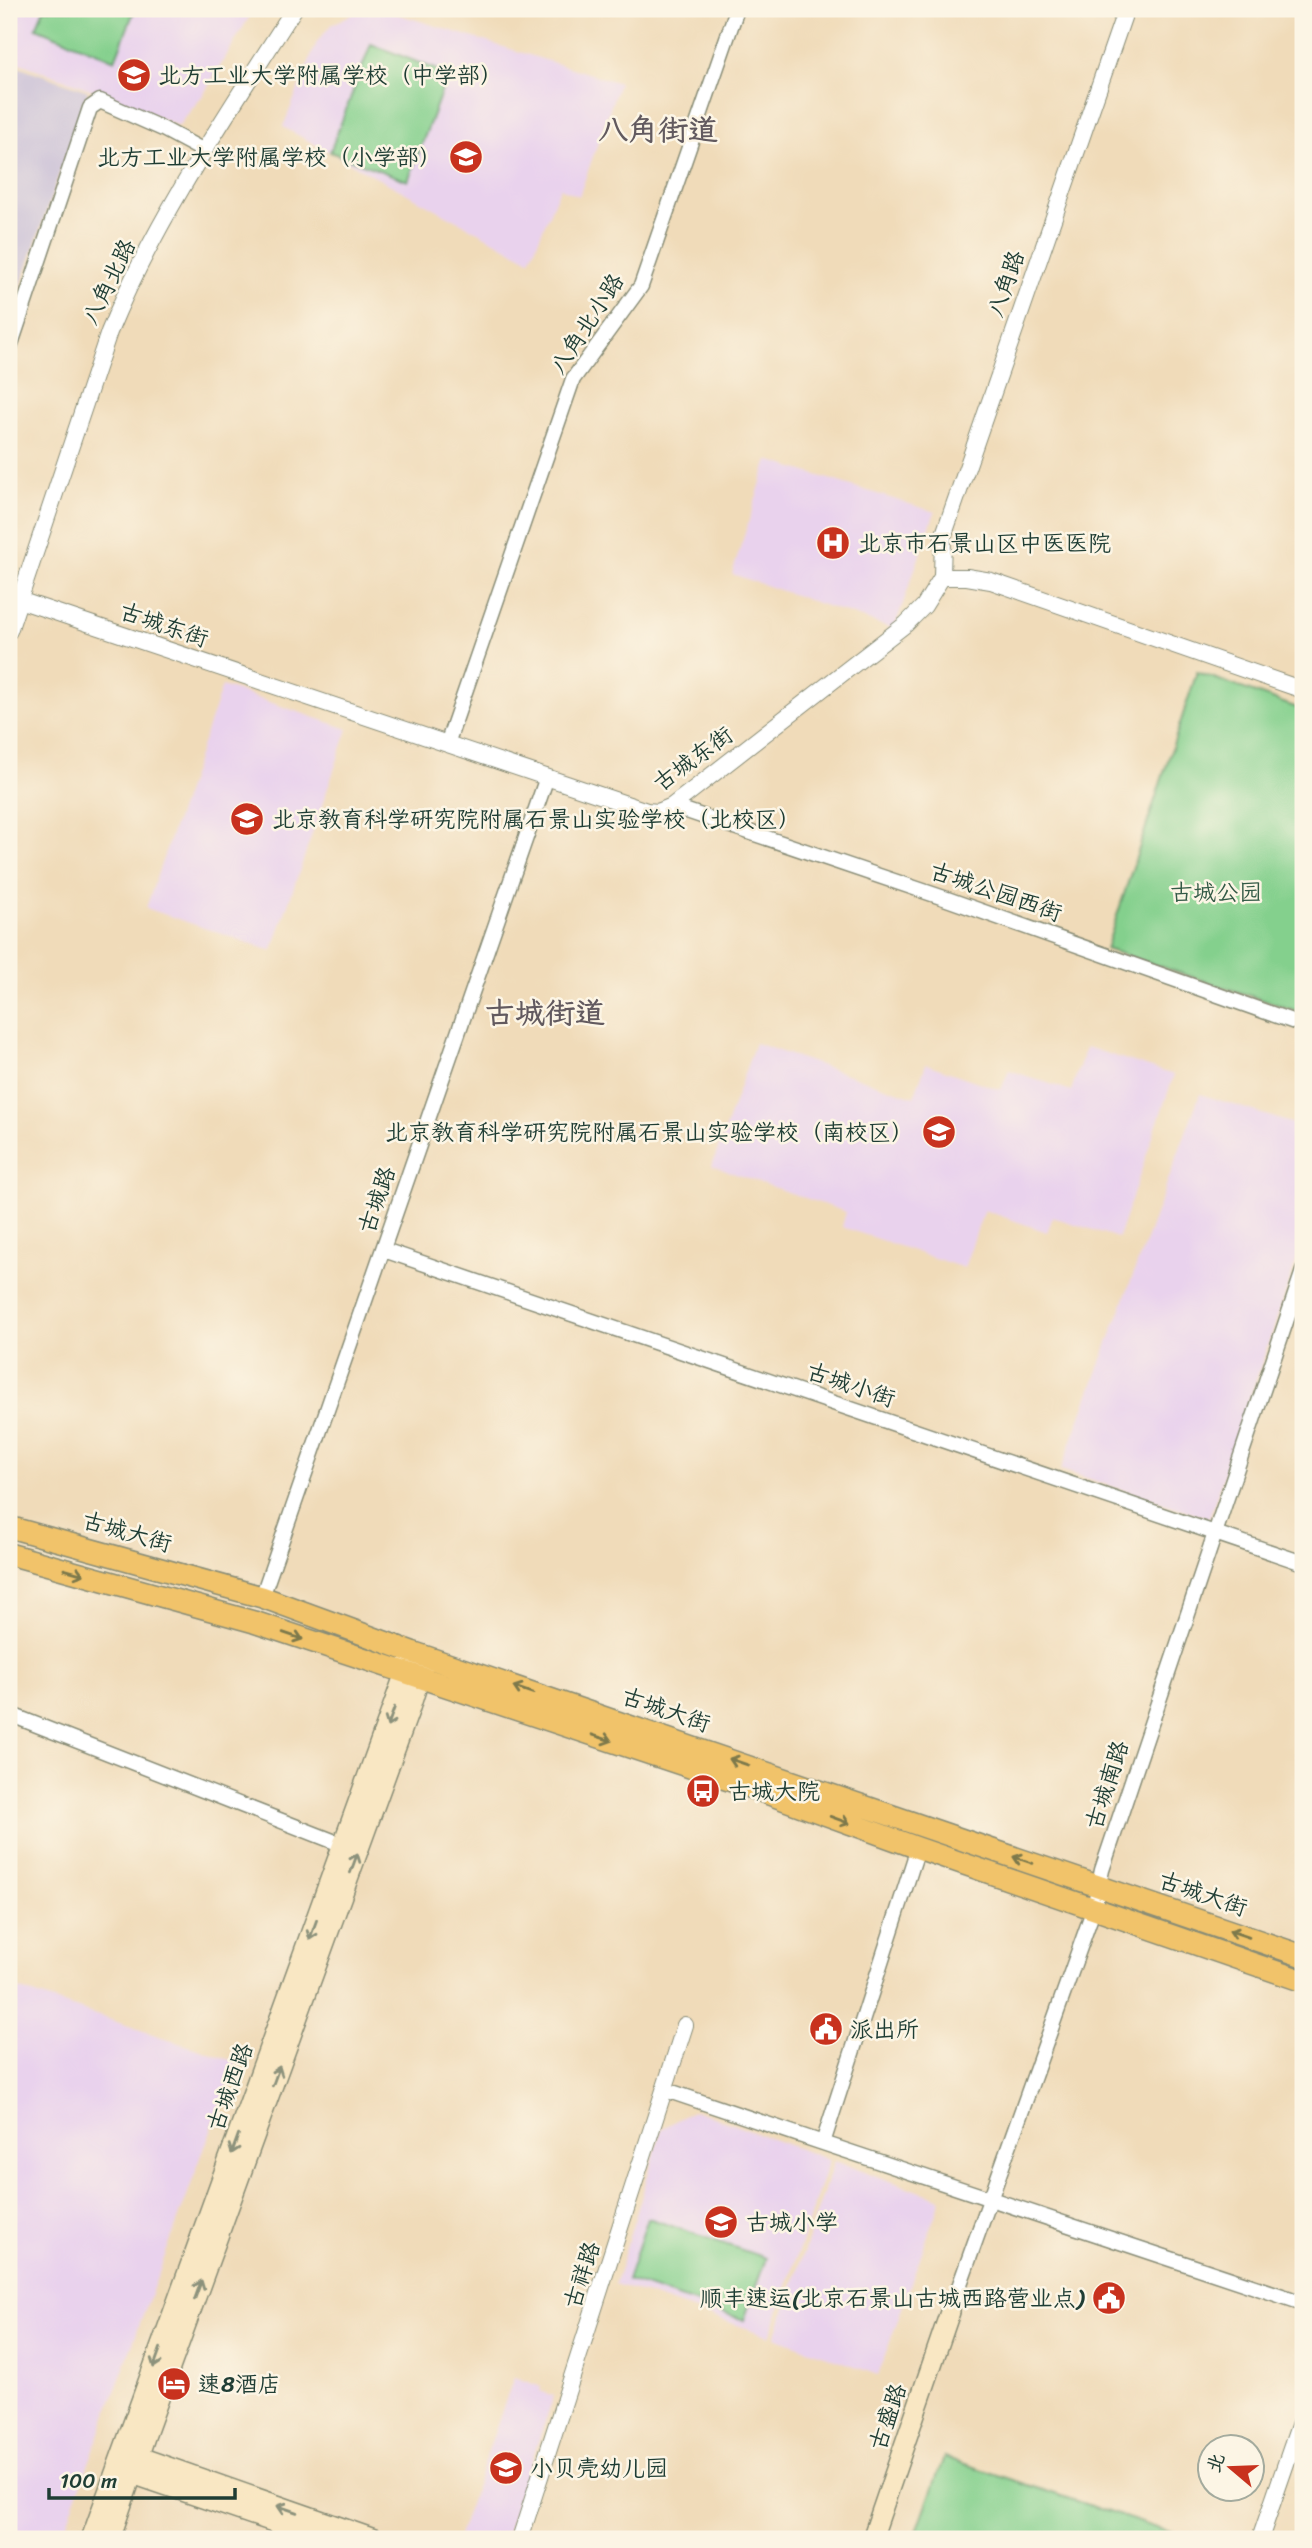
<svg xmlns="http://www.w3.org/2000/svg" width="1312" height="2548" viewBox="0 0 1312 2548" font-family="Sriracha,'LXGW WenKai TC',sans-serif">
<rect width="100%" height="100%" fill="#fcf5e5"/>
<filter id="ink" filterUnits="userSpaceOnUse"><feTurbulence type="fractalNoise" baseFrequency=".0143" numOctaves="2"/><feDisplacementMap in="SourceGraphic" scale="14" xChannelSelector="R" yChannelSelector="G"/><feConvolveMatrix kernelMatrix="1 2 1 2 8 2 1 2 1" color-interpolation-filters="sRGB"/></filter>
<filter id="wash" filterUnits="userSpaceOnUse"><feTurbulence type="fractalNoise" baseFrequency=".00686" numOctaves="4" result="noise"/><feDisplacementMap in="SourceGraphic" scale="28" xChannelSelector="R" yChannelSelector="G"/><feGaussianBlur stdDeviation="1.57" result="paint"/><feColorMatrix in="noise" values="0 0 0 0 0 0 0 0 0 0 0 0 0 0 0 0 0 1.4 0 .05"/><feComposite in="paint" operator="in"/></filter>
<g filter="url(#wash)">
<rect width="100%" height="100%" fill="#f0dbb9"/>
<path fill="#e9d2ed" d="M9,9H254L203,95L178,126L95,91L9,59Z
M362,9H381L619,83L579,196L560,188L530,260L283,127L317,42L331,25Z
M768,460L935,512L894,629L732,574Z
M222,686L348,729L272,951L146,908Z
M755,1043L914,1097L926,1064L1001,1090L1009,1070L1071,1091L1086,1047L1174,1075L1118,1238L1053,1217L1047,1232L984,1210L964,1268L842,1227L846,1212L712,1166Z
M1200,1094L1303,1127V1242L1209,1518L1061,1470Z
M9,1986L236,2062L61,2539H9Z
M694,2110L829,2160L770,2336L615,2284L662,2129Z
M834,2161L941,2199L878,2375L775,2337Z
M514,2377L541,2387L540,2391L554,2396L504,2539H457Z"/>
<path fill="#c9bfd7" d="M9,63L88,91L9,319Z"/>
<path fill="#84d08d" stroke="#528660" stroke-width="2" d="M44,9H135L115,60L36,28Z
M371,44L448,74L408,181L330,152Z
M1197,672L1303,710V1013L1106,949Z
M648,2218L766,2258L744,2320L627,2280Z
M944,2457L1190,2539H914Z"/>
</g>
<g filter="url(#ink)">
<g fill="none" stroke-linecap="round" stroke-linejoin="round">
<g stroke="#888c76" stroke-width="17">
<path id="minor" d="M9,350L90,108L100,101L163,129L204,151
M447,744L573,379L641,286L737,9
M672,806L947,899L1303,1025
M384,1250L1303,1563
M262,1597L547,777
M9,1714L343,1845
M666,2090L823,2143L918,1848
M823,2143L1303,2303
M950,2312L1094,1908L1102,1870L1303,1271"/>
</g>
<g stroke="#888c76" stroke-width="18">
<path id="tertiary" d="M942,577H967L991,581L1303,690
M19,600L647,811L658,812L672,806L906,624L924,606L942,577L943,537L1126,9
M9,631L109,332C155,220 229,111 294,9
M520,2539L685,2025
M1260,2539L1303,2414"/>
</g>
<g stroke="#888c76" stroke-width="22">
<path id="secondary" d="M128,2453L374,2539
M121,2470L323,2539
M91,2539L410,1659
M110,2539L145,2437L409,1711L424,1664
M872,2539L950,2312"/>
</g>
<g stroke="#888c76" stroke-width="24">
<path id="primary" d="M9,1527L262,1597L412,1652L1303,1956
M9,1554L254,1622L747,1786L918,1848L1303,1981"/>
</g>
<use href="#minor" stroke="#fff" stroke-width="14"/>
<use href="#tertiary" stroke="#fff" stroke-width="16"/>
<use href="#secondary" stroke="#f9e7c3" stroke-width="19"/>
<use href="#primary" stroke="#f1c36a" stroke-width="21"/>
</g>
<defs><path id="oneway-shaft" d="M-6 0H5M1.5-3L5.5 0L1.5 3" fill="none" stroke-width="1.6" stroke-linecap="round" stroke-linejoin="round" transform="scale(1.75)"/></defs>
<g stroke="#7d794c">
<use href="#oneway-shaft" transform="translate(74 1572) rotate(16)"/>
<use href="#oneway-shaft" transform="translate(293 1636) rotate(19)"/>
<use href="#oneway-shaft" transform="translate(523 1690) rotate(-161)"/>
<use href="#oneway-shaft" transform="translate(602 1738) rotate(18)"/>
<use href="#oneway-shaft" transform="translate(739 1762) rotate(-161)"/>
<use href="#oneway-shaft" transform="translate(840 1820) rotate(20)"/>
<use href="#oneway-shaft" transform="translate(1023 1860) rotate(-161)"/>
<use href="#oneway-shaft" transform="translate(1239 1934) rotate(-161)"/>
</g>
<g stroke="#8c927c">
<use href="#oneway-shaft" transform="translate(391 1717) rotate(110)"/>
<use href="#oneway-shaft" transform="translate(354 1863) rotate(-70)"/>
<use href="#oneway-shaft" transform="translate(313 1930) rotate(110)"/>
<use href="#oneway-shaft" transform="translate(276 2076) rotate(-70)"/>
<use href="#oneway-shaft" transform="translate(235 2144) rotate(110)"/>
<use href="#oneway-shaft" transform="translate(198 2290) rotate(-70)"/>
<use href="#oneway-shaft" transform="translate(157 2358) rotate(110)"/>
<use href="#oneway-shaft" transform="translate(287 2509) rotate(-161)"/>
</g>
</g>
<defs>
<g id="school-disc" transform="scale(1.75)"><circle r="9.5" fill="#c8321e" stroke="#fcf5e5"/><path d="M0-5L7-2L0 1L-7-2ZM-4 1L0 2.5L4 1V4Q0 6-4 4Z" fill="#fff"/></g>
<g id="hospital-disc" transform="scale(1.75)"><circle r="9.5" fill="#c8321e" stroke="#fcf5e5"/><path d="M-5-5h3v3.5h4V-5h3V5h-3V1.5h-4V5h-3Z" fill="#fff"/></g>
<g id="bus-disc" transform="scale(1.75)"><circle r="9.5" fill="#c8321e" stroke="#fcf5e5"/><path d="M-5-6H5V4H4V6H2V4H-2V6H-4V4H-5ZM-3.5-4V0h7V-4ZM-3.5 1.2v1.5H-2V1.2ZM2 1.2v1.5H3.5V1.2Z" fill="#fff"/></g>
<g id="civic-disc" transform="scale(1.75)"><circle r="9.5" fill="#c8321e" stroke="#fcf5e5"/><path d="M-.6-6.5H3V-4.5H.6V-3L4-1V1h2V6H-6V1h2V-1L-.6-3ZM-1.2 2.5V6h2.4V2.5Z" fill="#fff"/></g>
<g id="hotel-disc" transform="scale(1.75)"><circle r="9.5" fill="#c8321e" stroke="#fcf5e5"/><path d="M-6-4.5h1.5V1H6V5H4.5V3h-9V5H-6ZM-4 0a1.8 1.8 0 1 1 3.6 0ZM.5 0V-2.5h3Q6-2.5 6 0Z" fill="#fff"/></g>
</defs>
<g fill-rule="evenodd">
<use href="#school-disc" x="134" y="75"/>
<use href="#school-disc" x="466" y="157"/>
<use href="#hospital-disc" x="833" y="543"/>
<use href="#school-disc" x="247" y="819"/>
<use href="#school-disc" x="939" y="1132"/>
<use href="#bus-disc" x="703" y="1791"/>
<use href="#civic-disc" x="826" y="2029"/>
<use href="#school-disc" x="721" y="2222"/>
<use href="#civic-disc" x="1109" y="2298"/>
<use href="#hotel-disc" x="174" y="2384"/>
<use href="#school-disc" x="506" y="2468"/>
</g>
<g text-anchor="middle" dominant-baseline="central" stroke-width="5" stroke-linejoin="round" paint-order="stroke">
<g font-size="23" fill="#1f3d34" stroke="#fcf5e5" text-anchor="start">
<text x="158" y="75">北方工业大学附属学校（中学部）</text>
<text x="442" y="157" text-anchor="end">北方工业大学附属学校（小学部）</text>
<text x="858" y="543">北京市石景山区中医医院</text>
<text x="272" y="819">北京教育科学研究院附属石景山实验学校（北校区）</text>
<text x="914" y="1132" text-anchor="end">北京教育科学研究院附属石景山实验学校（南校区）</text>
<text x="728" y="1791">古城大院</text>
<text x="850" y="2029">派出所</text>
<text x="746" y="2222">古城小学</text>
<text x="1084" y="2298" text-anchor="end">顺丰速运(北京石景山古城西路营业点)</text>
<text x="198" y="2384">速8酒店</text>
<text x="530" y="2468">小贝壳幼儿园</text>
</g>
<g font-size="23" fill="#1f3d34" stroke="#fcf5e5">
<text transform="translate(109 282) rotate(-64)">八角北路</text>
<text transform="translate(1006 284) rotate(-71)">八角路</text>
<text transform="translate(587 324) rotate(-57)">八角北小路</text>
<text transform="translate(164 625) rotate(19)">古城东街</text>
<text transform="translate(693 759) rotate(-36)">古城东街</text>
<text transform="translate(996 892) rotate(19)">古城公园西街</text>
<text transform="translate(377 1200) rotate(-71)">古城路</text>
<text transform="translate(851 1385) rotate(19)">古城小街</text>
<text transform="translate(127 1532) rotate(16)">古城大街</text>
<text transform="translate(666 1710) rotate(19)">古城大街</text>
<text transform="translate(1107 1785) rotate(-72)">古城南路</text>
<text transform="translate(1203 1894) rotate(19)">古城大街</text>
<text transform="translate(230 2087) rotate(-70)">古城西路</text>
<text transform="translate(582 2275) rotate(-72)">古祥路</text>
<text transform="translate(888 2417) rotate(-71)">古盛路</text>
</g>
<g font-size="23" fill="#335a46" stroke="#fcf5e5">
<text x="1216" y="892">古城公园</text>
</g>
<g font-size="30" font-weight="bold" fill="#625a5f" stroke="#fcf5e5">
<text x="658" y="130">八角街道</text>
<text x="545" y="1013">古城街道</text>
</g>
</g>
<rect width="1312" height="2548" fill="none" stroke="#fcf5e5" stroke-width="35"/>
<g transform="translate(1231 2468) rotate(289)"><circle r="33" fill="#fcf5e5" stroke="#a4ab9e" stroke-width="2"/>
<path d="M0-5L12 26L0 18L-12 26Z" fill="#c8321e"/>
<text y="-10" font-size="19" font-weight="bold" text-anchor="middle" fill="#1f3d34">北</text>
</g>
<path d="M49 2488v10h186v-10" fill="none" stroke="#1f3d34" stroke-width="3.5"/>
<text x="60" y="2488" font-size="21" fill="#1f3d34" stroke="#fcf5e5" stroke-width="5" paint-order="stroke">100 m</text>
</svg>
